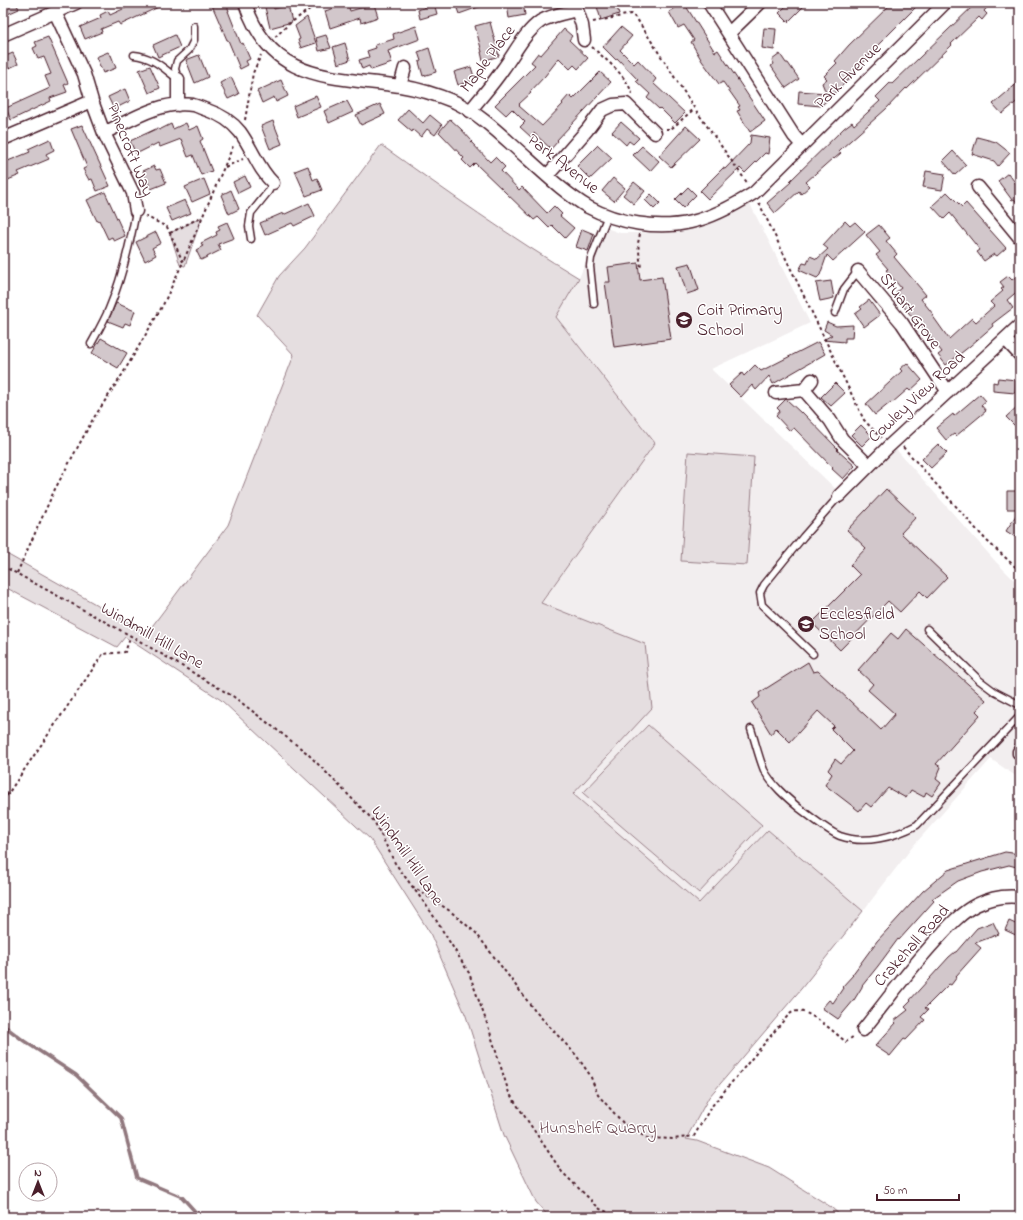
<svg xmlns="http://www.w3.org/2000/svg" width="1023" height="1220" viewBox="0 0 1023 1220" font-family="'Indie Flower',sans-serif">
<rect width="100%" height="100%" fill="#fff"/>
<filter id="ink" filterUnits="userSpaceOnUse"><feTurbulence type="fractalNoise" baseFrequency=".025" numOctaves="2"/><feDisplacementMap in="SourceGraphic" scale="8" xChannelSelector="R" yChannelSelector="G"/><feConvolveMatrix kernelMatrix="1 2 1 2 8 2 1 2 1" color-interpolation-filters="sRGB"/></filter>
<g filter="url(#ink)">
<path fill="#f2eeef" d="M749,202L810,323L711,369L844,497L894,447L996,562L1020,586V779L991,759L914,845L863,911L768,830L699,904L573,794L651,708L541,604L655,443L556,317L579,278L601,226L620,233H656L688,229L723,219Z"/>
<path fill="#e5dee0" stroke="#987e86" d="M381,145C446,191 510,237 579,278L556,317L655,443L541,603L645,644L652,708L573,794L699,903L768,830L863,911L801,989L709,1097L686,1139L697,1141L769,1168L831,1207L842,1217H549L536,1202L504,1135L466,1016L430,933L370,839L221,700L125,637L117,647L3,586V552L147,633L228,525L294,355L257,315L279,276L305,248Z
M202,217L185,266L180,265L170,233Z
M688,452L754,457L747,565L681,561Z
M648,725L762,825L699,893L583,793Z"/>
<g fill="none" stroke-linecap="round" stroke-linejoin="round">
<path stroke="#91787e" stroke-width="3.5" d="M3,1025L24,1041L76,1075L121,1118L137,1178L182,1197L200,1217"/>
</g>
<path fill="#d2c7cb" stroke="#4a1f2b" d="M3,3H16L19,9L3,16Z
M136,3H167L120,25L118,22L101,29L102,32L85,39L80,27L101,18L100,15L108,11L110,15Z
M211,3H226L229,11H228L241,44L243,43L250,59L246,61L248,65L240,69L228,40H227Z
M264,3H273L274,9L288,5L292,22L270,28Z
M425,3H434L437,14L420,19L418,10L426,7Z
M455,3H487V4L459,14Z
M515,3H523L525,15L509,18L507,4Z
M596,3H616L619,14L601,20Z
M670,3H684L715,52L718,50L765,121L750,132L737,111L740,110L738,107L740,106L723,82L719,84L702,61L691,42L694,40L684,25L678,28L669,12L674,9Z
M789,3H807L788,22L779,13Z
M892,3H920L869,54L870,55L844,84L821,106L798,104L799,91L826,93L822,83L827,79L824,76L837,63L835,61L849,45Z
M976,3H991L984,11L987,14L982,20L979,17L951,44L952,45L907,89L906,88L886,109L842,148L839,151L841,153L834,159L833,158L806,182L810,186L801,194L799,191L775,213L767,203L791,182L790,181L844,128L852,122L854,125L880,101L876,97L890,83L892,84Z
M348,4L350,11L374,4L378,17L361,23L360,18L330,28L325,11Z
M307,17L316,43L301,48L298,40L300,39L295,26Z
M490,22L499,56L483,61L481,52H482L475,26Z
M416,26L420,39L388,51L392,63L371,70L369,66L362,69L359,60L369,57L367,51L376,48L375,45L394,39L393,34Z
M621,27L632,36L620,50L634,64L638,60L656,79L653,83L685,113L675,123L660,108L659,109L647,98L650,94L636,81L638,80L617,58L616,60L603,47Z
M764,28L776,29L774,50L762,48Z
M564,29L572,36L569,40L588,58L578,69L574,65L570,69L559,58L545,76L530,92L531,93L519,104L520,105L519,106L542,126L563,104L562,103L569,95L573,99L600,72L611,82L557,140L558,141L551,149L534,133L531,137L520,127L525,122L512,109L506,115L495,105L535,65L531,62L538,53L541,55Z
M175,35L180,47L158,57L153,45Z
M326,35L331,48L319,51L316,38Z
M48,37L68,83L64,85L67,92L50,98L51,101L11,120L6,108L50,88L45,76L51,74L44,57L38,59L33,48L37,46L35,42Z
M345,43L350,60L338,64L333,47Z
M429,48L436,72L423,76L419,62L421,61L418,52Z
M108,52L110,55H111L116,68L103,73L96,57Z
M13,53L18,64L3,71V57Z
M780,54L786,63H788L799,79L786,88L771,66L774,64L772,60Z
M199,55L208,77L195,83L186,60Z
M150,66L160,88L149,93L139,70Z
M471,67L475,80L458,85L454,72Z
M231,77L239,94L228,99L220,83Z
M281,80L288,96L276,102L274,97L262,103L257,91Z
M1020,81V99L1002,114L993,104Z
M125,89L130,101L114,109L108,97Z
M316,96L321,107L297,117L293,106Z
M347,101L353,112L329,123L324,111Z
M380,104L385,114L361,125L356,115Z
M408,109L423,123L430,115L442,125L435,135L427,129L421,137L413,130L412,132L398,120Z
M450,119L461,129L472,141L471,142L490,162L495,157L505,167L501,171L519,190L522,187L547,213L554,206L562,214L560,216L574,228L565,238L552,225L549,228L538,217L534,220L475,163L470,168L462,160L464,158L439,132Z
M273,121L282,144L270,149L261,126Z
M621,122L639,138L633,144L629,141L626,145L612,132Z
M186,123L189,130L198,126L203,139L200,141L212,171L201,175L193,155L188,157L181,139L160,147L158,143L136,154L130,141L158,128L159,130L171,124L173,129Z
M82,125L110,186L97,191L92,179L89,180L83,169L87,167L71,129Z
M686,126L700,139L671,167L659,156Z
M751,135L770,138L768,154L765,153L745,173L740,168L708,199L700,191L723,168L725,169L750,143Z
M977,137L996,142L1010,153L998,166L994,161L972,154Z
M50,139L54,150L46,154L49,159L18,172L20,175L3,182V163L30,152L28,149Z
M598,145L612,158L590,179L577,166Z
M642,146L659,161L650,171L633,155Z
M953,151L966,165L955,175L943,161Z
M154,166L156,170L160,169L166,183L151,189L143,171Z
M308,166L313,180L317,178L322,190L306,196L295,171Z
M926,171L945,174L942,190L923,187Z
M1008,173L1020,189V206L1014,199L1012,200L998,181Z
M245,176L250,187L238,193L233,182Z
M613,178L625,188L614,201L602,191Z
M204,179L210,194L192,202L185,187Z
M634,182L645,191L634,204L623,195Z
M688,187L696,195L683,208L675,200Z
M231,190L239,209L229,214L221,195Z
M105,192L125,236L114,241L112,237L108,239L99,220L97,221L87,200Z
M947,192L962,207L966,203L1006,248L997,256L994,254L984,261L977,252L980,250L950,213L944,219L932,206Z
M651,194L660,203L654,209L645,200Z
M185,200L191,213L172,221L166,208Z
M309,203L315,216L294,226L292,223L265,235L260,223L283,213V215Z
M845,221L850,226L855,222L865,232L833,261L827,255L820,275L817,278L799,270L803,263L807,264L810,256L817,259L828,249L823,245Z
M227,222L234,238L218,244L221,250L201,260L196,250L203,246L201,243L217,235L216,232L220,230L218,226Z
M879,225L890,238L886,241L897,254L894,257L926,295L921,299L933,314L932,315L949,339L972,318L976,322L994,306L990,302L1003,291L1001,289L1004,287L1000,282L1008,276L1012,280L1020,273V289L1007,300L1013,308L992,324L993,326L970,346L946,365L938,355L942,352L918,321L916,322L901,303L903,301L896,292L901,288L886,270L888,269L876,255L880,252L866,235Z
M582,229L594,234L588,251L576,247Z
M156,232L161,243L152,248L156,255L145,261L136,242Z
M638,263L640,280L662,277L671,339L614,347L605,282H610L608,267Z
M690,263L699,290L687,294L678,266Z
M831,281L834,298L820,301L816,283Z
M869,300L880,315L864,327L855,314L862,309L860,307Z
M116,303L135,311L130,325L125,323L123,327L108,321Z
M827,322L836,326L853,325L852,338H845V342L823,340L832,335L824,330Z
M101,338L127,353L118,368L92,353Z
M818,342L825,354L773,384L769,376L756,390L752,385L741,397L729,385L742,373L744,376L755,365L761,371Z
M907,363L922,380L910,391L908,389L892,403L891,402L875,415L866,404L902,371L900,369Z
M998,378L1016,380L1015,393L993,391V382L997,383Z
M835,383L845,393L831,406L821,397Z
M980,394L986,401L981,405L986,411L956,436L954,434L946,440L936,428L953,414L954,416Z
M786,399L801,413L802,412L838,449L837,450L855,466L843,479L832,469L833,468L794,428L790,431L776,416L780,411L777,408Z
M1020,404V431L1006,417Z
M861,425L872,436L862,446L851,435Z
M938,444L947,453L931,468L922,459Z
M886,489L916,517L901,533L947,577L927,598L920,591L900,612L888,601L840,650L812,623L860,575L850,565L866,548L847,530Z
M1007,491H1020V540L1006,531L1020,509H1007Z
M906,629L986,700L976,711L980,715L936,764L941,767L936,779L941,783L932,796L926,792L924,797L911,790L906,798L888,788L871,807L866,803L859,811L825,785L832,774L828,770L835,759L841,764L853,751L831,729L834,726L818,711L790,742L776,728L771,734L752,703L760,697L759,693L808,662L813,672L818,671L881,730L895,714L868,690L873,684L858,670L891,633L898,639Z
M1005,852L1020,854V868L1009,865L982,872L958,881L932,899L934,901L899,940L898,939L878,966L862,986V987L854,1000L838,1019L822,1008L829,1000L833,1003L843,988L842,987L853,975H852L877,941L923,891L948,870Z
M1009,921L1020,926V937L1005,930Z
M993,922L999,934L975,943L981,948L956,976L957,977L951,985L949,984L925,1008L928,1010L921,1017L925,1020L906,1040L904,1039L890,1056L875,1046L896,1023L894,1021L908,1010L905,1007L911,1001L910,1000L949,957L955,952H956L977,928Z"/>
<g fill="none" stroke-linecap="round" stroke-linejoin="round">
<g stroke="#4a1f2b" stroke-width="9">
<path id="service" d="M134,55C153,57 163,68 178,79L175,69L177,61L189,50L194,40V26
M251,239L249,226L251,213L268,192L273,183
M594,304L590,266L591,258L608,215
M835,313L844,289L858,271
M91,344C97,333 104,321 109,309C122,278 130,244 136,211
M927,629L979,680L995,692L1020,705
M813,654L762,605L760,593L764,585L803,537L839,496
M751,729C755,741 759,758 764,770C772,785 786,797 799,808C810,816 828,831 840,836C865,845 894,837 917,825L1020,716
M1020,744L1016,751V754L1020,758"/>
</g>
<g stroke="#4a1f2b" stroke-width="15">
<path id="minor" d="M245,3C271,83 332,76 400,86C419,89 438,95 455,102C482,115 504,138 527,158C546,175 566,194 588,207C618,223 658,230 691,222C714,217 735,205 754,193L945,3
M709,3L794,136L802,145
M577,10L582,25L584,40
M55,12L84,74L92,101L104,133L133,193L136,211
M729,33L760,3
M3,35L76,3
M178,79V105
M400,86L405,68
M470,111C481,97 493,84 503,69C515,53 524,33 541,21C552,15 565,13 577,10L574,3
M104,133C131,120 161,100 193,105C198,106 203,109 207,110C219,114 232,122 240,132C252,148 258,169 273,183
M3,139L92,101
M547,176L587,130L602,110L613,105L626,104L655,133
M978,187L1020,238
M858,271L902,323L948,392
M1005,339L1020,355
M812,380L804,390L830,420L842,439L869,466
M776,393L804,390
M839,496L888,447L1020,325
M863,1030C889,998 913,964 941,935C951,924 962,912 976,905C990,898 1004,895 1020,897"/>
</g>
<path stroke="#4a1f2b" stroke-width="2" stroke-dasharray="3 3" stroke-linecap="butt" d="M593,22L631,14L637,19L695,109L748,184
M275,37L289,24L318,3
M592,47C607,61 625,74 632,93L631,95
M245,120L253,73L261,55
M666,129H671L694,109
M225,167L243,159
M759,203L864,420L881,438
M145,216L167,227L183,262L234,144
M170,233L201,217
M640,234L638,243L641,268
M903,447L986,540L1020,571
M3,566L131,636L234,697L307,753L374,821L395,863L431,912L469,973L489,1029L509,1093L562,1172L600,1209L619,1217
M17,573L55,489L93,419L122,375L163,305L183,262
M3,801L103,654L125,652L131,636
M412,886L450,911L476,933L535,1011L576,1055L590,1075L598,1095L624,1124L647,1138L674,1139L694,1136L711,1107L784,1020C786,1018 790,1013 793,1012C807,1006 836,1034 846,1042L854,1036"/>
<use href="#service" stroke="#fff" stroke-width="6"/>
<use href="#minor" stroke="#fff" stroke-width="12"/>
</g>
</g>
<defs>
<g id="school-disc" transform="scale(0.9)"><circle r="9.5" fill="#4a1f2b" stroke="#fff"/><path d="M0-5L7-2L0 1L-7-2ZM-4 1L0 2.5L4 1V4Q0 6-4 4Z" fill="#fff"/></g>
</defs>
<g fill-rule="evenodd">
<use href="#school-disc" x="684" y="320"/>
<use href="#school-disc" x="806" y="624"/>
</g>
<g text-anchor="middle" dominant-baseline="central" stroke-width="3" stroke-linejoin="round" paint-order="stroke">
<g font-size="17" fill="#4a1f2b" stroke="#fff">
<text transform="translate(488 59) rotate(-53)">Maple Place</text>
<text transform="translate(848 76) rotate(-45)">Park Avenue</text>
<text transform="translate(130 150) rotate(68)">Pinecroft Way</text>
<text transform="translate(563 164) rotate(38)">Park Avenue</text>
<text transform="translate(910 311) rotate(53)">Stuart Grove</text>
<text transform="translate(917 397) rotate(-43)">Cowley View Road</text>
<text transform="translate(152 636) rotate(30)">Windmill Hill Lane</text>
<text transform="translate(407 856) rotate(56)">Windmill Hill Lane</text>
<text transform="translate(912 946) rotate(-48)">Crakehall Road</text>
</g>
<g font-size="17" fill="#4a1f2b" stroke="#fff" text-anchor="start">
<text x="697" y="310">Coit Primary<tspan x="697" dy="20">School</tspan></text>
<text x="819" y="614">Ecclesfield<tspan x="819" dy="20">School</tspan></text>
</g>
<g font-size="17" fill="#714f58" stroke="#fff">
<text x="598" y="1128">Hunshelf Quarry</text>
</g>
</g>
<rect width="1023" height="1220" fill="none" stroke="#fff" stroke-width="16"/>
<rect x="8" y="8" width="1007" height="1204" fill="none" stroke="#4a1f2b" stroke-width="1.5" filter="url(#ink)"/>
<g transform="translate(38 1182)"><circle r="19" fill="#ffffff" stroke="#b7a5aa"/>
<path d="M0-3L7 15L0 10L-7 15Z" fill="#4a1f2b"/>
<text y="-6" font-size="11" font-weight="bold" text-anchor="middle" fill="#4a1f2b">N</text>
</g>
<path d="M877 1194v6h82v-6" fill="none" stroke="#4a1f2b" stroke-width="2"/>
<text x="883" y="1194" font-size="12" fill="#4a1f2b" stroke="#ffffff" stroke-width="3" paint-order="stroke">50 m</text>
</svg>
